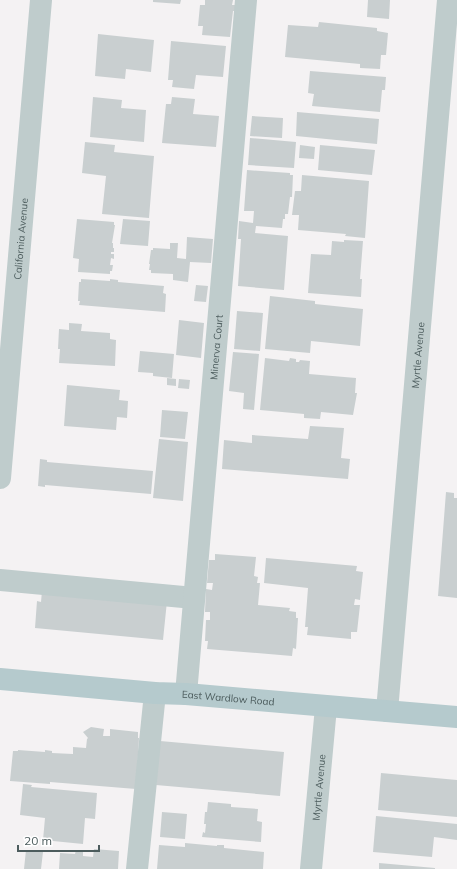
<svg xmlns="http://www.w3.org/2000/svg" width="457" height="869" viewBox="0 0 457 869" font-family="Mulish,sans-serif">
<rect width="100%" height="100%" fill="#f4f2f3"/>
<path fill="#c9cfd0" d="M153,0H181L180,4L153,2Z
M205,0H233L232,5H235V11H233L230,37L202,35L203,26H198L200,5H205Z
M368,0H390L389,19L367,17Z
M319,22L377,28V31L388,33L386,55H381L380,69L360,68V64L285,57L288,25L318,27Z
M98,34L154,40L151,72L126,69L125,79L95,76Z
M171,41L226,46L223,77L196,75L194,89L172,87L173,80H168Z
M310,71L386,77L385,90H382L380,112L312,106L314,94L308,93Z
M93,97L122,100L121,108L146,110L144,142L90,137Z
M172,97L195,99L193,114L219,116L216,147L162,143L166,104H171Z
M297,112L379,119L377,144L296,136Z
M252,116L283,118L282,138L250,136Z
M250,138L296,142L294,168L248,165Z
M85,142L115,145L114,152L154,156L149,218L102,214L106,176L82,173Z
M300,145L315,147L314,159L299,158Z
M320,145L375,150L372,175L318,170Z
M247,170L290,173V175H293L292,197H290L288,214H285V219H283L282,228L256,226L255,233L288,236L284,290L238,286L241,239H238L239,221L253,223L254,211H244Z
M302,175L369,181L365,238L345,236L346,234L298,230L299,215H292L295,191H301Z
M77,219L114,222V225H115L112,243H113V248H114V252H111V254H114V259L111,258L110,265H113L112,271H110V274L78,272L79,259L73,258Z
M123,219L150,221L148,246L120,244Z
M187,237L213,239L211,263L190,262L188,282L173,280V274L151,273V270H149L150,264H149L151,250H153V248L170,249V243H178L177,258L186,259Z
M344,240L363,241L360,279H362L361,297L308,293L311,254L331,255L332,241L344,242Z
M81,279L110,281V279L118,280V282L164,286L163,293L166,294L165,312L79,305L80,301H78L79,282H81Z
M196,285L208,286L206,302L194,301Z
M270,296L315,301V304L363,309L360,346L311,341L310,353L265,349Z
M237,311L263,313L260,351L234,349Z
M179,320L204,323L201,358L176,355Z
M69,323L82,324L81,331L110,333V339L116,340L115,366L59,363L60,349H58L59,329L69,330Z
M140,351L174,354L172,378L153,376V373L138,372Z
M233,352L259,354L254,410L243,409L244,393L229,391Z
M265,358L289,361L290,358L296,359V362H299L300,360L310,361L309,374L356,378L355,393H357L353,415L321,412L320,419L304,418V414L260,410Z
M167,378L176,379V386L167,385Z
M179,379L190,380L189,389L178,388Z
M67,385L120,390L119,400L128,401L127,418L117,417L116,430L64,426Z
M162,410L188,412L185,439L160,437Z
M310,426L344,428L341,458L350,459L348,479L222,469L224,440L252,443V435L308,439Z
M159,439L188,442L183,501L153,498Z
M40,459L47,460V462L153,471L151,494L45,485V487L38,486Z
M446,492L454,493V498H457V598L438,596Z
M215,554L256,557L254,576L258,577L257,583H260L258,605L290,608L289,611L296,612V618H298L296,649L293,648L292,656L207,649L208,641H205L206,620H210V612H205L206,589L212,590L213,583H207L209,560H215Z
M266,558L357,566L356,571L363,572L360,600L355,599L354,605H360L357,632H351V639L307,635L308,627H305L308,588L264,583Z
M42,591L167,601L163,640L35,628L37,601L41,602Z
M91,727L104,729L103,736H110V729L138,732V738H139L136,789L50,782V784L10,781L13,751H18V750L45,752V750L52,751V753L73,754V747L86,748L87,739L88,738L83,732Z
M160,741L284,752L280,796L156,785Z
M381,773L457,780V817L378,810Z
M23,784L32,785L31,787L97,793L95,819L85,818L83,844L43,840L45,818L20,815Z
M208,802L231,804V807L258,809L257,821L262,822L261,842L202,837L203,832L205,833L206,824H204L205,812H207Z
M162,812L187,814L185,839L160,837Z
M376,816L457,824V840L434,837L432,857L373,852Z
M185,843L217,846V845H224V848L264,852L263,869H157L159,845L185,847Z
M94,849L119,851L118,869H59L60,853L75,854L76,850L83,851V856L93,857Z
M26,850L43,852L41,869H24Z
M379,863L435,868V869H379Z"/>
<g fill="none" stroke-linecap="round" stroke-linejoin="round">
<g stroke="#bfcccc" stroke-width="22">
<path id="s1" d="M0,478L41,0"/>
<path d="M0,580L194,598"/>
<path id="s2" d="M186,694L246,0"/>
<path id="s3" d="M387,711L448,0"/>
<path d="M137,869L155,693"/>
<path id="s4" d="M311,869L326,707"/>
</g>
<path stroke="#b5cacd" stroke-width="22" id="s5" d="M0,679L155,693L186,694L457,717"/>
</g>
<g text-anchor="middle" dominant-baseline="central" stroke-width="3" stroke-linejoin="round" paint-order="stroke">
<g font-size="10" fill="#4c5c5d" stroke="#fff">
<text stroke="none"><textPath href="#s1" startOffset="240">California Avenue</textPath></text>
<text stroke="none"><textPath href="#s2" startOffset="348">Minerva Court</textPath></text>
<text stroke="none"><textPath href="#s3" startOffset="357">Myrtle Avenue</textPath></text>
<text stroke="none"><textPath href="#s5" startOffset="229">East Wardlow Road</textPath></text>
<text stroke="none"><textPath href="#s4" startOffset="82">Myrtle Avenue</textPath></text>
</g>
</g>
<path d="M18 845v6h81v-6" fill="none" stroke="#4c5c5d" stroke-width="2"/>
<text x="24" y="845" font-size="12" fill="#4c5c5d" stroke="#ffffff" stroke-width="3" paint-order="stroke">20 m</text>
</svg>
